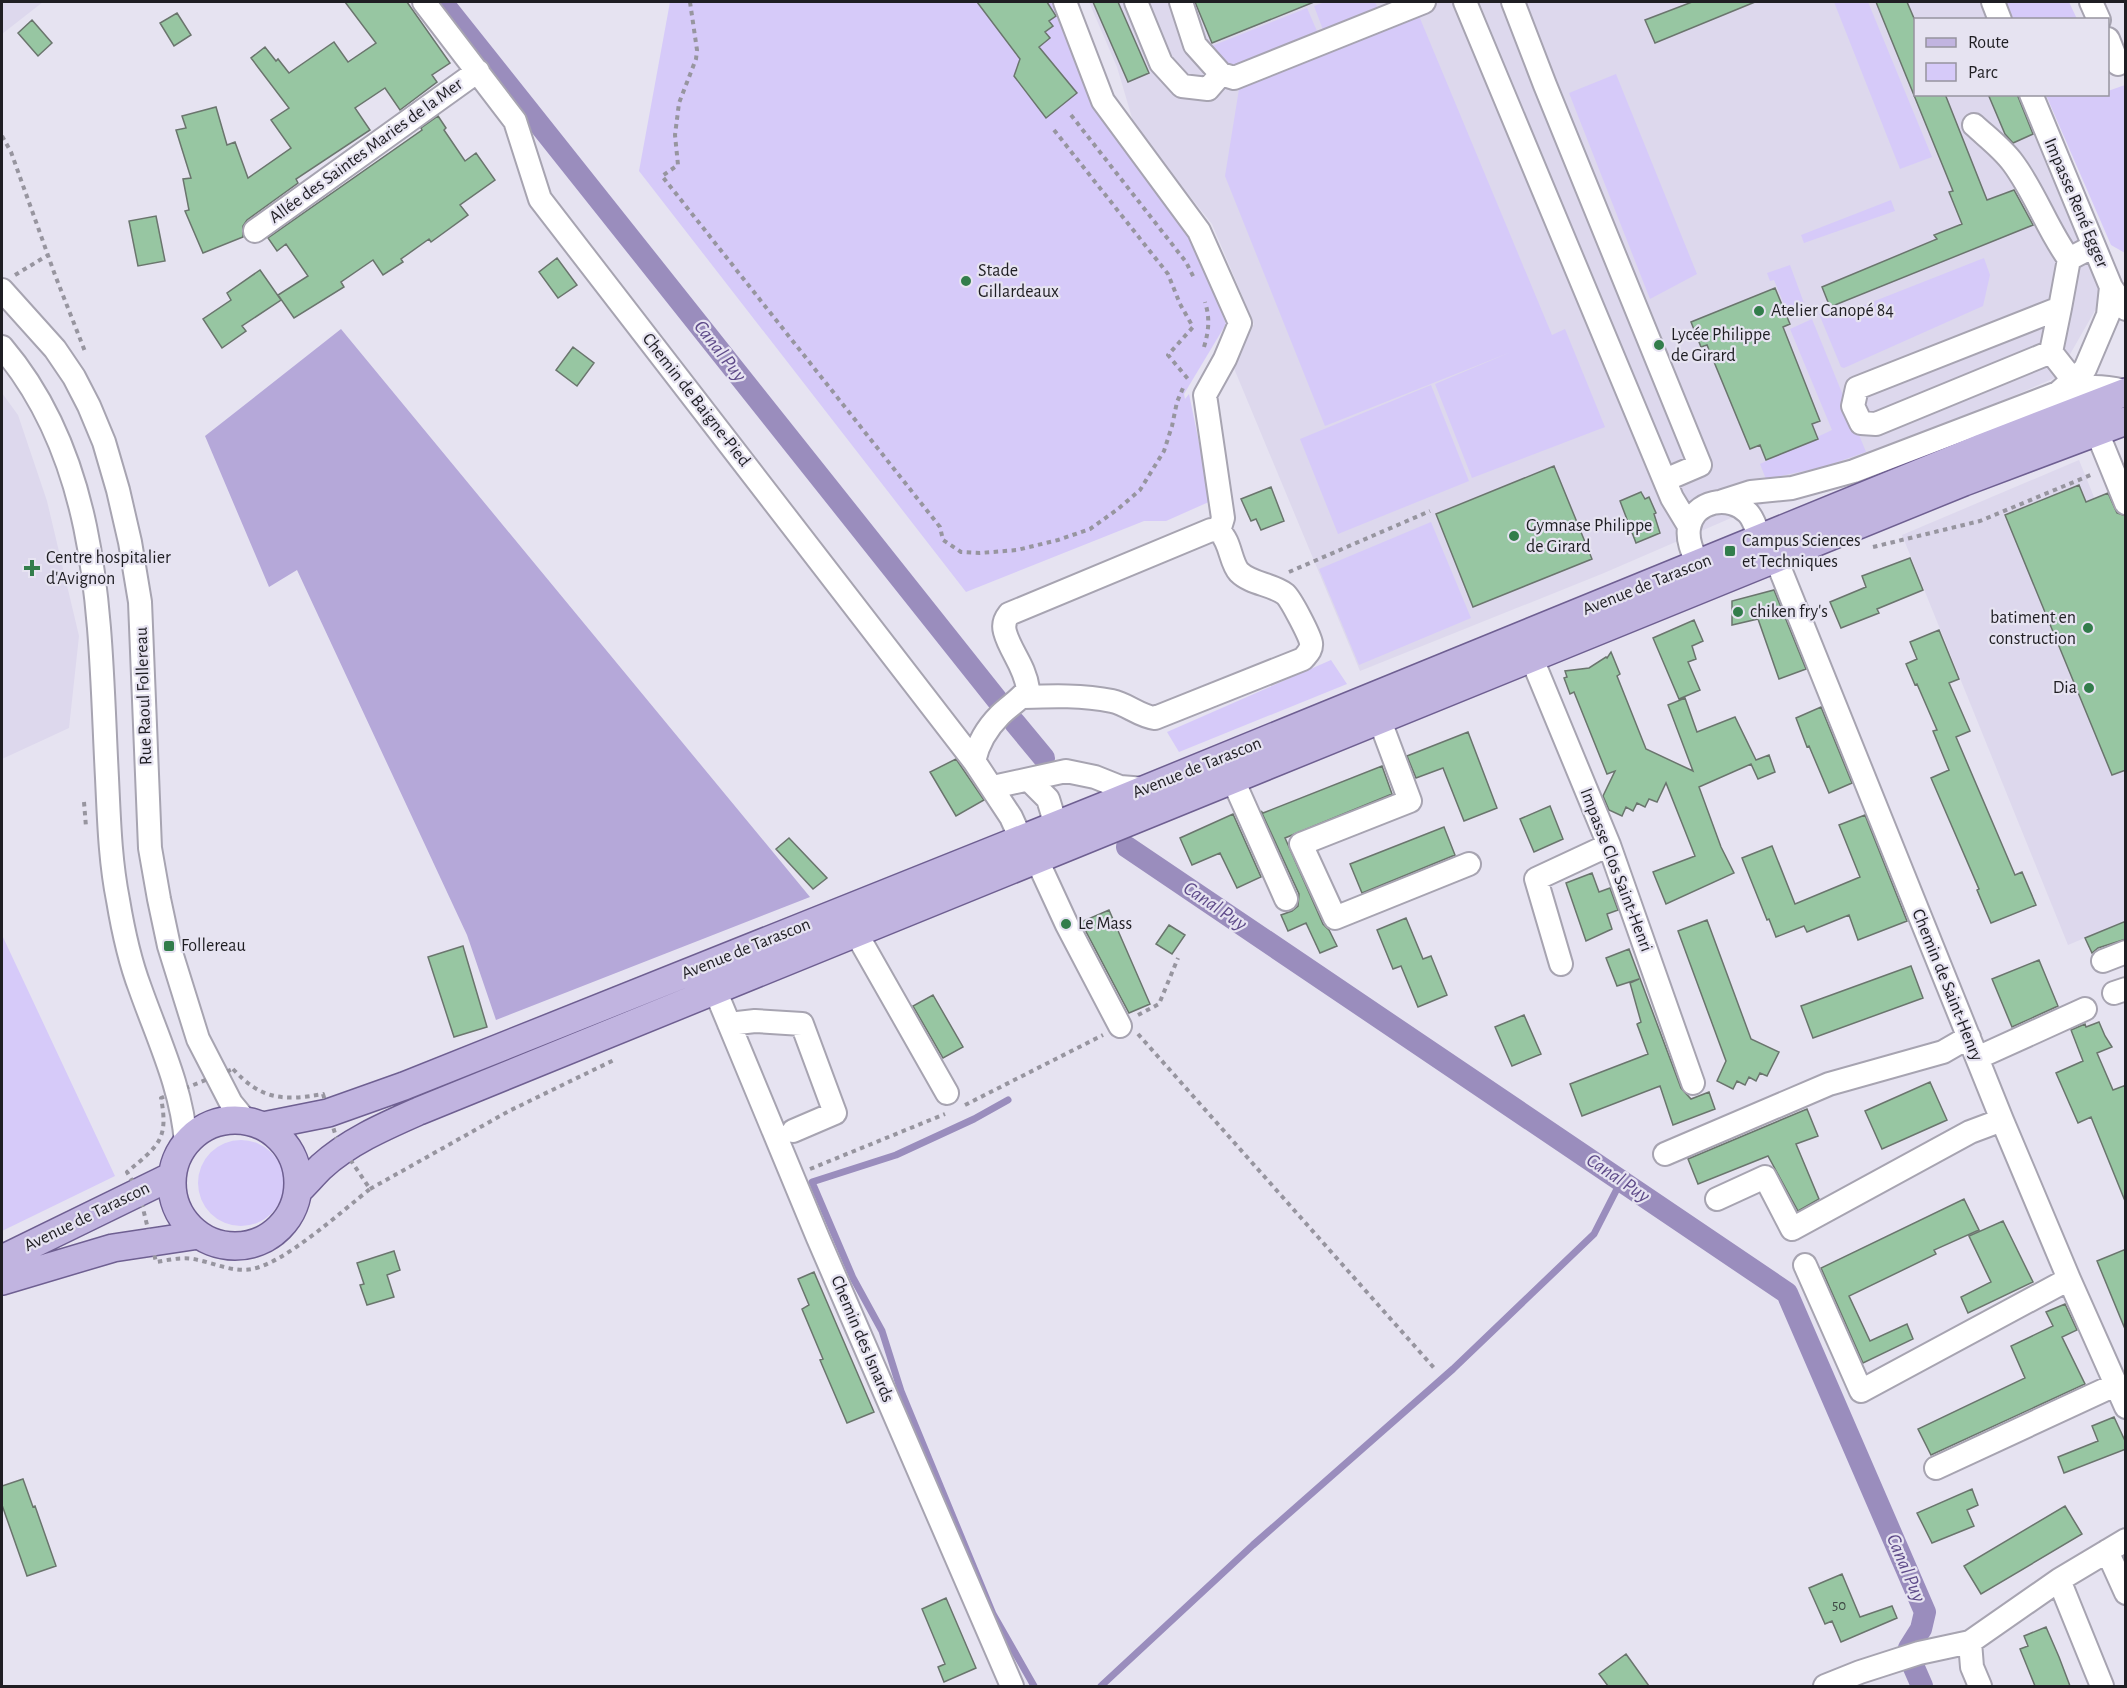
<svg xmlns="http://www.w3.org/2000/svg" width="2127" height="1688" viewBox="0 0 2127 1688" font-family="'Alegreya Sans',sans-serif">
<rect width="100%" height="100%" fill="#e6e3f1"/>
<path fill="#ddd8ed" d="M2,2H43L2,34Z
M1089,2H1985L1992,19L1916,20V94L2023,95L2105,293L2057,377L1604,573L1360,671L1233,366L1254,324L1212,224L1135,128L1117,67Z
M2,393L18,415L47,501L79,636L69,728L2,759Z
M2079,460L2117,554L2125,551V921L2068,945L1902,535Z"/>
<path fill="#d6caf9" d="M670,2H1051L1096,107L1191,238L1226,324L1184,394L1185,399L1189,394L1211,501L1166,521H1144L966,592L639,171Z
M1325,2H1375L1380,13L1325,35L1314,6Z
M1834,2H1868L1932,157L1900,169Z
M2006,2H2069L2077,19H2013Z
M1307,8L1320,38L1238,71L1222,66L1212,46Z
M1419,16L1552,335L1565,329L1605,427L1472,478L1435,384L1511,352L1325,426L1225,176L1239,89Z
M1616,74L1697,274L1650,299L1569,93Z
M2125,85V253L2111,245L2046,95L2108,94V91Z
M1891,200L1895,211L1804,243L1801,235Z
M1984,258L1990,275L1983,306L1844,368L1841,367L1819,314L1830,310L1834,317Z
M1790,265L1804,303L1786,309L1774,280L1770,281L1767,273Z
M1812,319L1866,452L1823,467L1766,479L1760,464L1832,430L1790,329Z
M1431,385L1469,481L1338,534L1300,439Z
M1431,522L1471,618L1359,665L1319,569Z
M1331,660L1347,684L1179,752L1167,732Z
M2,935L115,1176L2,1231Z
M198 1183a43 43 0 1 1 86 0a43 43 0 1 1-86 0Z"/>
<path fill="#b5a8d9" d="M341,329L810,897L496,1020L467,935L297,570L269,587L205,436Z"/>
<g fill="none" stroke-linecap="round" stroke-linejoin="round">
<path stroke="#9a8dbd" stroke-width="7" d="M1008,1100L974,1119L896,1155L812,1182L853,1278L882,1331L901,1391L993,1614L1034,1686
M1101,1686L1253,1545L1453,1369L1594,1234L1621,1181"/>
<path stroke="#9a8dbd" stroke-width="22" d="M442,2L998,701
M1015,723L1044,758
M1127,847L1787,1293L1925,1612L1921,1629L1909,1648
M1912,1663L1922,1686"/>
</g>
<path fill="#97c6a2" stroke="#6a756d" stroke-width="1.5" d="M345,2H407L450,63L432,75L437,82L400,110L385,88L355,108L370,130L296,179L298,183L247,220L243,226V237L203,253L185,211L189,210L183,179L191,178L176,130L186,128L182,116L216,107L227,145L235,142L248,178L291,148L271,120L289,108L251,58L265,47L276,61L278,59L289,73L334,42L348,62L376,43Z
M977,2H1047L1056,16L1049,21L1053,26L1045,32L1050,38L1039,47L1077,93L1046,118L1014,76L1020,59Z
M1093,2H1118L1149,73L1128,82Z
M1195,2H1314L1212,43Z
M1692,2H1755L1655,43L1645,20Z
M1876,2H1907L1916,23V94H1945L1987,200L2014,190L2033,225L1830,307L1822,287L1937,239L1934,235L1962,224L1949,192L1953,191Z
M177,13L191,35L174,46L160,23Z
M32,20L52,43L38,56L18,33Z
M1988,94H2017L2033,134L2013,143L2005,134Z
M438,116L446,128L444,130L465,161L476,153L495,180L460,205L468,215L431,242L429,239L401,259L403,262L383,275L373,260L341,282L344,287L294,318L278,295L308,276L286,244L277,251L268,238L422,130L421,128Z
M156,216L165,261L138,266L129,221Z
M557,258L577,285L558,298L539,272Z
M260,270L281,300L242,326L246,331L222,348L203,319L231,300L227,293Z
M1775,288L1790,324L1783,327L1820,421L1812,424L1818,439L1766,460L1760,445L1750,449L1707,345L1701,347L1691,322Z
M573,347L594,363L577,386L556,370Z
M1554,466L1592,559L1473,607L1436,514Z
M2079,485L2086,502L2108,493L2117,513L2126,516V770L2112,775L2005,515Z
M1271,487L1284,521L1261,530L1256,519L1251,521L1241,499Z
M1641,492L1645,499L1649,497L1656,513L1654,514L1660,533L1636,543L1620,501Z
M1910,558L1923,590L1877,609L1879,613L1841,628L1830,602L1866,587L1862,576Z
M1774,590L1806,669L1779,679L1758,619L1732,625V601Z
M1694,620L1703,641L1692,646L1696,659L1688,662L1700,690L1679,699L1653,638Z
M1939,630L1959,679L1949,683L1970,731L1956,737L2015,875L2022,872L2036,905L1991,923L1977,890L1979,889L1931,778L1949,770L1933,731L1937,730L1917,684L1915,685L1906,664L1917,659L1910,642Z
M1611,652L1620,674L1617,676L1646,749L1693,771L1668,705L1685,698L1697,732L1735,717L1756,760L1769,755L1775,772L1758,779L1751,764L1699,787L1721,847L1734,873L1666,904L1653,872L1695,856L1666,783L1657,802L1649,799L1645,807L1637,803L1633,811L1626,807L1622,816L1609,810L1603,796L1615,771L1607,774L1574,692L1570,694L1564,678L1567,677L1565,671L1589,668L1606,657L1607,658Z
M1821,707L1852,783L1829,793L1809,746L1807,747L1796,718Z
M1468,732L1497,808L1464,821L1443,768L1416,778L1407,756Z
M956,759L984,800L956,816L930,772Z
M1382,766L1392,794L1285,838L1323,924L1329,930L1337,946L1320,953L1306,923L1288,931L1281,915L1292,911L1298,906L1299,894L1261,811L1263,813Z
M1550,806L1563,839L1534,852L1520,819Z
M1233,814L1261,877L1237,888L1220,853L1192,865L1180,838Z
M1865,815L1907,921L1858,940L1849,915L1807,932L1804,926L1776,937L1769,919L1767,920L1742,858L1772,846L1795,904L1860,877L1839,825Z
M1444,827L1455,855L1362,893L1350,864Z
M789,838L827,878L813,889L776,849Z
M1592,873L1599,892L1610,888L1618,910L1607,914L1612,929L1586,941L1566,883Z
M1109,910L1150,1004L1129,1013L1081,922Z
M1406,918L1423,959L1431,956L1447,995L1418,1007L1401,966L1393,969L1377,930Z
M1707,920L1751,1039L1779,1052L1767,1076L1760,1073L1756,1081L1749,1077L1745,1085L1737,1081L1733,1089L1717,1081L1726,1061L1678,931Z
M2126,921V939L2098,948L2092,953L2085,938Z
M1169,925L1185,935L1172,954L1156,944Z
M463,946L487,1027L454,1037L428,957Z
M1629,949L1681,1088L1691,1099L1709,1092L1715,1109L1673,1125L1660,1086L1582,1116L1570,1084L1648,1054L1637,1024L1641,1022L1630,983L1639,979L1617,986L1606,958Z
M2039,960L2058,1006L2012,1027L1992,979Z
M1911,966L1923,998L1813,1038L1801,1006Z
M933,995L963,1047L943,1058L913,1006Z
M1524,1015L1541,1054L1512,1066L1495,1027Z
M2099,1022L2105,1036L2112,1047L2097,1053L2113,1090L2126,1085L2125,1201L2091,1117L2078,1123L2056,1073L2083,1061L2071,1030L2085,1024L2086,1027Z
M1930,1082L1947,1120L1882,1149L1865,1111Z
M1807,1109L1818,1136L1796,1144L1819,1199L1798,1211L1768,1156L1698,1184L1688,1159Z
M1964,1199L1979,1230L1934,1250L1936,1254L1849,1296L1870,1341L1907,1324L1913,1339L1863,1363L1821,1268Z
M2003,1221L2033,1282L1968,1313L1961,1297L1991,1282L1969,1236Z
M2126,1249V1329H2125L2097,1261Z
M394,1251L400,1270L387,1275L394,1297L367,1305L360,1285L364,1284L357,1263Z
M814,1272L874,1412L847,1423L820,1360L823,1359L802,1309L809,1305L798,1279Z
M2065,1304L2077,1330L2062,1337L2085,1384L1931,1455L1918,1429L2025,1378L2011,1346L2053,1326L2046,1312Z
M2114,1417L2126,1443V1449L2064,1473L2058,1457L2098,1441L2092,1426Z
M23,1479L33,1507L35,1506L56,1566L27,1576L2,1505V1486Z
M1972,1489L1978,1505L1967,1510L1974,1526L1932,1543L1917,1513Z
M2065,1506L2082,1534L1981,1594L1964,1566Z
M1842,1574L1860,1617L1892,1606L1897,1618L1841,1642L1832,1621L1825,1624L1809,1588Z
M946,1598L976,1668L944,1682L938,1667L945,1664L922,1609Z
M2046,1627L2059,1657L2070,1686H2035L2020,1649L2028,1646L2024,1636Z
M1626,1654L1649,1686H1608L1599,1674Z"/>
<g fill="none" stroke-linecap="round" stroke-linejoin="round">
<g stroke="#a7a4b1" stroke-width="26">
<path id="minor" d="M424,2L515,121L540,199L974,761L1011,817L1021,839L1036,847
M1065,2L1103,101L1199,231L1240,323L1225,359L1205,395L1223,518L1219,531
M1136,2L1161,63L1182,86L1208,89L1221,74
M1181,2L1195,45L1221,74L1234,78L1424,2
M1465,2L1672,498L1689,526
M1513,2L1545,85L1700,465L1665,480
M1993,2L2000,20
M2091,2L2099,20
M2108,39L2118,64
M2031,94L2111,287L2126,309
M1974,125C1987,137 2003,149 2013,163C2036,194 2047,229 2069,259
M255,231L478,71
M2,290L55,349L74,377L89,406L104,442L118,490L130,542L140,602L150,848L159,899L169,946L198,1039L231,1103L245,1120
M2,347C104,467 99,629 107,778C109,819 110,860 118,900C123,930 129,959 140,988C158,1039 182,1088 186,1143
M2051,352L2060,308
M2073,380L2051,352L1876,424L1861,423L1853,406L1857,388L2060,308L2069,259L2094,246
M2059,393C2087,386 2097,385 2126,391
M2097,432L2126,503
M1723,501L1751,492L1792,488L1854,471L2058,393L2085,369L2108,315L2111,287
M1776,559L2002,1120L2069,1279L2126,1407
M1698,564C1693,553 1687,541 1689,528C1694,500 1730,494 1748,513C1754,519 1757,531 1760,539
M1532,659L1609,845L1693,1083
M1380,721L1410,801L1301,844L1335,918L1469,864
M974,761C978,743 987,728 1000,715C1009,706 1020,700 1028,689C1025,666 1010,651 1005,632C1003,625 1005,619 1009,614L1211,530L1219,531C1231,542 1230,562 1239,572C1251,584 1272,584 1285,594C1291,599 1310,636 1311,643C1312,650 1307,654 1303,659L1155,718C1139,716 1127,704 1112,701C1083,695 1052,696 1023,697
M1029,780L1048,799L1052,812L1054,826L1053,841L1037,860L1067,925L1120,1026
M1233,780L1286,899
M993,787L1066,771L1095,777L1120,787L1145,789
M856,933L947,1093
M2103,961L2126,952
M1561,964L1536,879L1609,845
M715,990L818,1238L1012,1686
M2114,993L2126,989
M729,1024L755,1021L802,1024L835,1113L793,1131
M1977,1058L2085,1009
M1665,1154L1829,1084L1943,1052L1969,1037
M1717,1199L1765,1177L1792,1229L1970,1132L2002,1120
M1805,1265L1861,1391L2069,1279
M1936,1468L2115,1385
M2107,1551L2126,1593
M2059,1580L2102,1686
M1970,1642L1972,1667L1980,1686
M1825,1686L1860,1672L1919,1653L1970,1642L2059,1580L2126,1540"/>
</g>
<g stroke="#6e5f91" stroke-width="30">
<path id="major" d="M172 1183a63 63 0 1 1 126 0a63 63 0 1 1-126 0Z
M263,1126L328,1113L404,1086L1109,804L1981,448L2126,392
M298,1191C306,1183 313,1175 321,1167C348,1142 385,1126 419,1111L1964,482L2126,421
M2,1259L172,1176
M2,1281L113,1248L199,1235"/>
</g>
<path stroke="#97959f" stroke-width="4" stroke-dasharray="4.5 4.5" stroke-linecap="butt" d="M690,2L697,50L696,59L679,103L675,135L678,165L662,176L940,527L943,540L961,552L980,553L1017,550L1058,540L1090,529L1118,509L1140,490L1164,451L1172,426L1177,402L1183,388
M1071,115L1186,262L1194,278
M1054,130L1168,274L1180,304L1193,327L1168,355L1188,379V377
M2,136L11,152L55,275L86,354
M15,275L48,255
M1204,347C1209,330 1210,318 1205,302
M1873,547L1980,521L2093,474
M1289,572L1430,511
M84,802L86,827
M1138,1015L1159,1004L1178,958
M1138,1034L1435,1369
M233,1069C261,1100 284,1101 323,1094L337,1140L370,1189C342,1211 285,1263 252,1269C233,1273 212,1262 193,1259C181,1257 168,1260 156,1262L139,1192L127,1172C158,1146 169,1140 161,1098Z
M965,1105L1103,1035
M810,1169L945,1114
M370,1189L509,1111L616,1059"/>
<use href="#minor" stroke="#fff" stroke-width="22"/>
<use href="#major" stroke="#c1b4e0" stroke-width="27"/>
</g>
<g fill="#327d4b" stroke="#e6e3f1" stroke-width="2">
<circle cx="966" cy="281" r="6"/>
<circle cx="1759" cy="311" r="6"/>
<circle cx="1659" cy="345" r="6"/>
<circle cx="1514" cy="536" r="6"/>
<rect x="1724" y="545" width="12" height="12" rx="3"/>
<path d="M29 559h6v6h6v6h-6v6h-6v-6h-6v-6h6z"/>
<circle cx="1738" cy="612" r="6"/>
<circle cx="2088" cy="628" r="6"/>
<circle cx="2089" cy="688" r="6"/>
<circle cx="1066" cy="924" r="6"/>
<rect x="163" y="940" width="12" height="12" rx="3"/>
</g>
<g text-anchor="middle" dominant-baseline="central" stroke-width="4.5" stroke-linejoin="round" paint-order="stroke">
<g font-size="15" fill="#3d4843">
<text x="1839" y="1605">50</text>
</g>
<g font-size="18" fill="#1f1e23" stroke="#e6e3f1">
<text transform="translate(366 151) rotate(-36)">Allée des Saintes Maries de la Mer</text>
<text transform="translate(2076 203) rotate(67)">Impasse René Egger</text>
<text transform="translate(696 400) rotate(52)">Chemin de Baigne-Pied</text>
<text transform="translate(1647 585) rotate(-22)">Avenue de Tarascon</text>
<text transform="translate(144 696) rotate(-92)">Rue Raoul Follereau</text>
<text transform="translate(1197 768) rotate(-22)">Avenue de Tarascon</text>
<text transform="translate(1616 870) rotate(69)">Impasse Clos Saint-Henri</text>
<text transform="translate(746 949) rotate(-22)">Avenue de Tarascon</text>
<text transform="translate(1947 985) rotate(68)">Chemin de Saint-Henry</text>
<text transform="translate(87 1217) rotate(-26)">Avenue de Tarascon</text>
<text transform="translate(862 1339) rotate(67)">Chemin des Isnards</text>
</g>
<g font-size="18" fill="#1f1e23" stroke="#e6e3f1" text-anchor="start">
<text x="978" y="271">Stade<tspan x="978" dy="21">Gillardeaux</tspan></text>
<text x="1771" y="311">Atelier Canopé 84</text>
<text x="1671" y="335">Lycée Philippe<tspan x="1671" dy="21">de Girard</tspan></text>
<text x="1526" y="526">Gymnase Philippe<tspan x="1526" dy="21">de Girard</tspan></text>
<text x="1742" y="541">Campus Sciences<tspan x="1742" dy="21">et Techniques</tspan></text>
<text x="46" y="558">Centre hospitalier<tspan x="46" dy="21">d'Avignon</tspan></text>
<text x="1750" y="612">chiken fry's</text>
<text x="2076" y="618" text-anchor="end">batiment en<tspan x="2076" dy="21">construction</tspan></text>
<text x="2077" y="688" text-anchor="end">Dia</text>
<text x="1078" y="924">Le Mass</text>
<text x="181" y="946">Follereau</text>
</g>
<g font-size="20" font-style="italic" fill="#5e4a89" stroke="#e6e3f1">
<text transform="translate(720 351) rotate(52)">Canal Puy</text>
<text transform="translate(1215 906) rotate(34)">Canal Puy</text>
<text transform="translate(1618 1178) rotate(34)">Canal Puy</text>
<text transform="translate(1906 1568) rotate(67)">Canal Puy</text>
</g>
</g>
<rect width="2127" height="1688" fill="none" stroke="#1f1e23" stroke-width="6"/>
<rect x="1914" y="18" width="195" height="78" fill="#e6e3f1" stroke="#96949f" stroke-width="1.5"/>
<rect x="1926" y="38" width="30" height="9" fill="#c1b4e0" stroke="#96949f" stroke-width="1.5"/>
<text x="1968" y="48" font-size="18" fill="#1f1e23">Route</text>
<rect x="1926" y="63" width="30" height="18" fill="#d6caf9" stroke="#96949f" stroke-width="1.5"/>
<text x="1968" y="78" font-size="18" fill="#1f1e23">Parc</text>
</svg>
